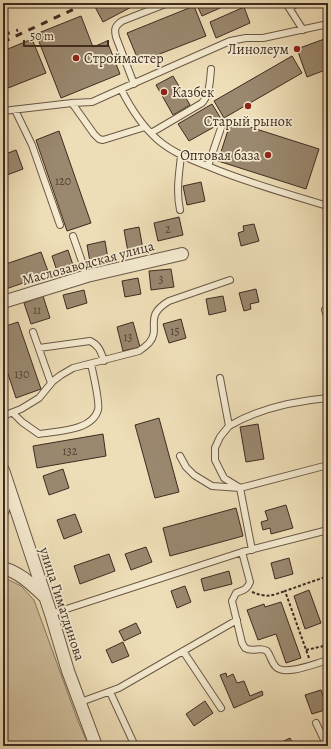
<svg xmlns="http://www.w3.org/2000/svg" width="331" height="749" viewBox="0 0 331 749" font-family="Alegreya,serif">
<rect width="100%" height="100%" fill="#eedeb7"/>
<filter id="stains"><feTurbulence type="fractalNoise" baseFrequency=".005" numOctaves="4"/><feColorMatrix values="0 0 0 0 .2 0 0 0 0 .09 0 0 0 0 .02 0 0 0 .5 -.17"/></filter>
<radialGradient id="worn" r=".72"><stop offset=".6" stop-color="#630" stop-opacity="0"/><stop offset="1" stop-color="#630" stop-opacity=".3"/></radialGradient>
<path fill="#d0c09e" stroke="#887660" d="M3,577L21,586L34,600L78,721L89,746H3Z"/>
<path fill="#9a886f" stroke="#3f2b21" d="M97,3H139L103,22L94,5Z
M196,3H226L227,5L202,16Z
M194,6L206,36L139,62L127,33Z
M244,7L250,23L216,38L210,22Z
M81,16L93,47L107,41L120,74L61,98L36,34Z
M327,38L328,69L307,77L297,49Z
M32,39L46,73L3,90V51Z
M292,56L302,73L224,118L214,101Z
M173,76L190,105L173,115L156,85Z
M212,104L223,122L189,141L178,124Z
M231,121L319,149L306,189L218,161Z
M59,131L91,223L67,231L36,140Z
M16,150L23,169L7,175L3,163V155Z
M201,182L205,201L187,205L183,186Z
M179,217L183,235L158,241L154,223Z
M254,224L259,241L241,246L238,233L244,231L243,226Z
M139,227L143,249L128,252L124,230Z
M105,241L108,259L90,262L87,245Z
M68,250L73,265L57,271L52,256Z
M41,252L49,274L3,290V265Z
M171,269L174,287L151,290L149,271Z
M138,278L141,294L125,297L122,281Z
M256,289L259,302L250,304L251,309L244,311L239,293Z
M84,290L87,303L67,309L63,295Z
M43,296L50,318L31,324L24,303Z
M223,296L226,311L209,315L206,299Z
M181,319L186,338L169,343L163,324Z
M18,322L41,389L16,398L3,359V327Z
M133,322L140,347L123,351L117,327Z
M159,418L179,492L155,498L135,425Z
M258,424L264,459L246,462L240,427Z
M103,434L106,456L37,468L33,446Z
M63,469L69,488L49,495L43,476Z
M286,505L293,528L271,534L270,528L263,530L261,522L268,520L265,511Z
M236,508L243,536L170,556L163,528Z
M75,514L82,532L64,539L57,520Z
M146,547L152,562L131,570L125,554Z
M109,554L115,571L80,584L74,566Z
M289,558L293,574L275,579L271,563Z
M229,571L232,584L204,591L201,579Z
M185,586L191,602L177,608L171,591Z
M309,590L321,623L305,629L294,596Z
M281,602L301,658L286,663L276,634L258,640L247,610L264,604L265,607Z
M136,623L141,633L124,641L119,631Z
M123,642L129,656L112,663L106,650Z
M226,673L227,677L233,674L237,683L244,681L250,696L262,691L263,695L234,708L220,675Z
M321,690L328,709L312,714L305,695Z
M205,701L213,713L194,726L186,714Z
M290,738L294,746H274Z"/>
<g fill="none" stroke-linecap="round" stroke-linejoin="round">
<g stroke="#6b5846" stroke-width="8">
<path id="service" d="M286,3L303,30
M290,8L297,3
M134,84L116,37C114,29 115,26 122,21L168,3
M121,89L230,41L246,38H263L328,24
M72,103L94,134L99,139L103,140L145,127
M15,110L32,145L60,225
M3,111L72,103L92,102L121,89C131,109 142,126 158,140C173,153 192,160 210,167C248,183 288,194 328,206
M151,133L202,103C210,94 210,80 211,69
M208,166L221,128
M180,210C176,191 179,174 181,156
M73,236L87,276
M325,310L328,318
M33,332L51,383
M39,348L90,341C99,345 101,352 104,361
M220,378L229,426L220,437L215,448V460L224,478L240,488L252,550
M13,413L22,422L39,434C57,431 92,431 98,410C100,403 93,373 91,364
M3,416L21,409L39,398L53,381L61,375L73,368L139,351C142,349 146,346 149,343C162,328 142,317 169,301L230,280
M229,426C258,409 294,401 328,398
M180,456L186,467L194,475L212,486L240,488L328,465
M242,552L250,582C247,590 243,590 236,593L232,601L242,643L245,648C253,653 260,646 267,651C271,656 271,662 276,667C285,676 314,664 325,661
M51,614L242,552L328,530
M183,651L221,708
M110,692L135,746
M78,703L119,688L237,620
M316,723L327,746"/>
</g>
<g stroke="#6b5846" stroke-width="14">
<path id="minor" d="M3,302L87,276L182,254
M3,470L51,614L68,671L96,746
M3,510L7,487
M3,568C19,572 31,584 43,595"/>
</g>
<path stroke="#3f2b21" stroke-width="2" stroke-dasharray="3 2" stroke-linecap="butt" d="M252,592C267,598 271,596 285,591
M306,650L328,645
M309,658L285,591L328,576"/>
<use href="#service" stroke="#f4ead0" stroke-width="6"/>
<use href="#minor" stroke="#f4ead0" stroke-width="12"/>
<path stroke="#3f2b21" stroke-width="3" stroke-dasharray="7 7" stroke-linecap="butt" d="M3,35L18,30
M3,42L87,3"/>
</g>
<g fill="#8f2418" stroke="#f4ead0" stroke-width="1.5">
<circle cx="297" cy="49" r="4"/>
<circle cx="76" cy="58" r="4"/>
<circle cx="164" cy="92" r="4"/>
<circle cx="248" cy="106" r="4"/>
<circle cx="268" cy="155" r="4"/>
</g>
<g text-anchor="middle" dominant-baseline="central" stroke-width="3.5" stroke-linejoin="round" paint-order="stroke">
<g font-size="12" fill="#564234">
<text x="63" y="181">120</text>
<text x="168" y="229">2</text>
<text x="161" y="279">3</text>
<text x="37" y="310">11</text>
<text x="175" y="331">15</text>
<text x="128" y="337">13</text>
<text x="22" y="374">130</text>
<text x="70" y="451">132</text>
</g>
<g font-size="14" fill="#3f2b21" stroke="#f4ead0" text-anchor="end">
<text x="289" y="49">Линолеум</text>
<text x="84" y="58" text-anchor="start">Строймастер</text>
<text x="172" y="92" text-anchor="start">Казбек</text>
<text x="248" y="121" text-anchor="middle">Старый рынок</text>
<text x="260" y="155">Оптовая база</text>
</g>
<g font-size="14" fill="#3f2b21" stroke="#f4ead0">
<text transform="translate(88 263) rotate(-15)">Маслозаводская улица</text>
<text transform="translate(62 604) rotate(72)">улица Гиматдинова</text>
</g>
</g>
<rect width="331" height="749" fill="none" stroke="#eedeb7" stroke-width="16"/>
<rect x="4" y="4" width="323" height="741" fill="none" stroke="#3f2b21" stroke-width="2"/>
<rect x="8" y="8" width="315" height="733" fill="none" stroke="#3f2b21"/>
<path d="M24 40v6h84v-6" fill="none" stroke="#3f2b21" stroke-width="2"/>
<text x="30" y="40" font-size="12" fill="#3f2b21" stroke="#f4ead0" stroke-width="3" paint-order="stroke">50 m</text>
<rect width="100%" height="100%" filter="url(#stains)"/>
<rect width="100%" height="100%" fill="url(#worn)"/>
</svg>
